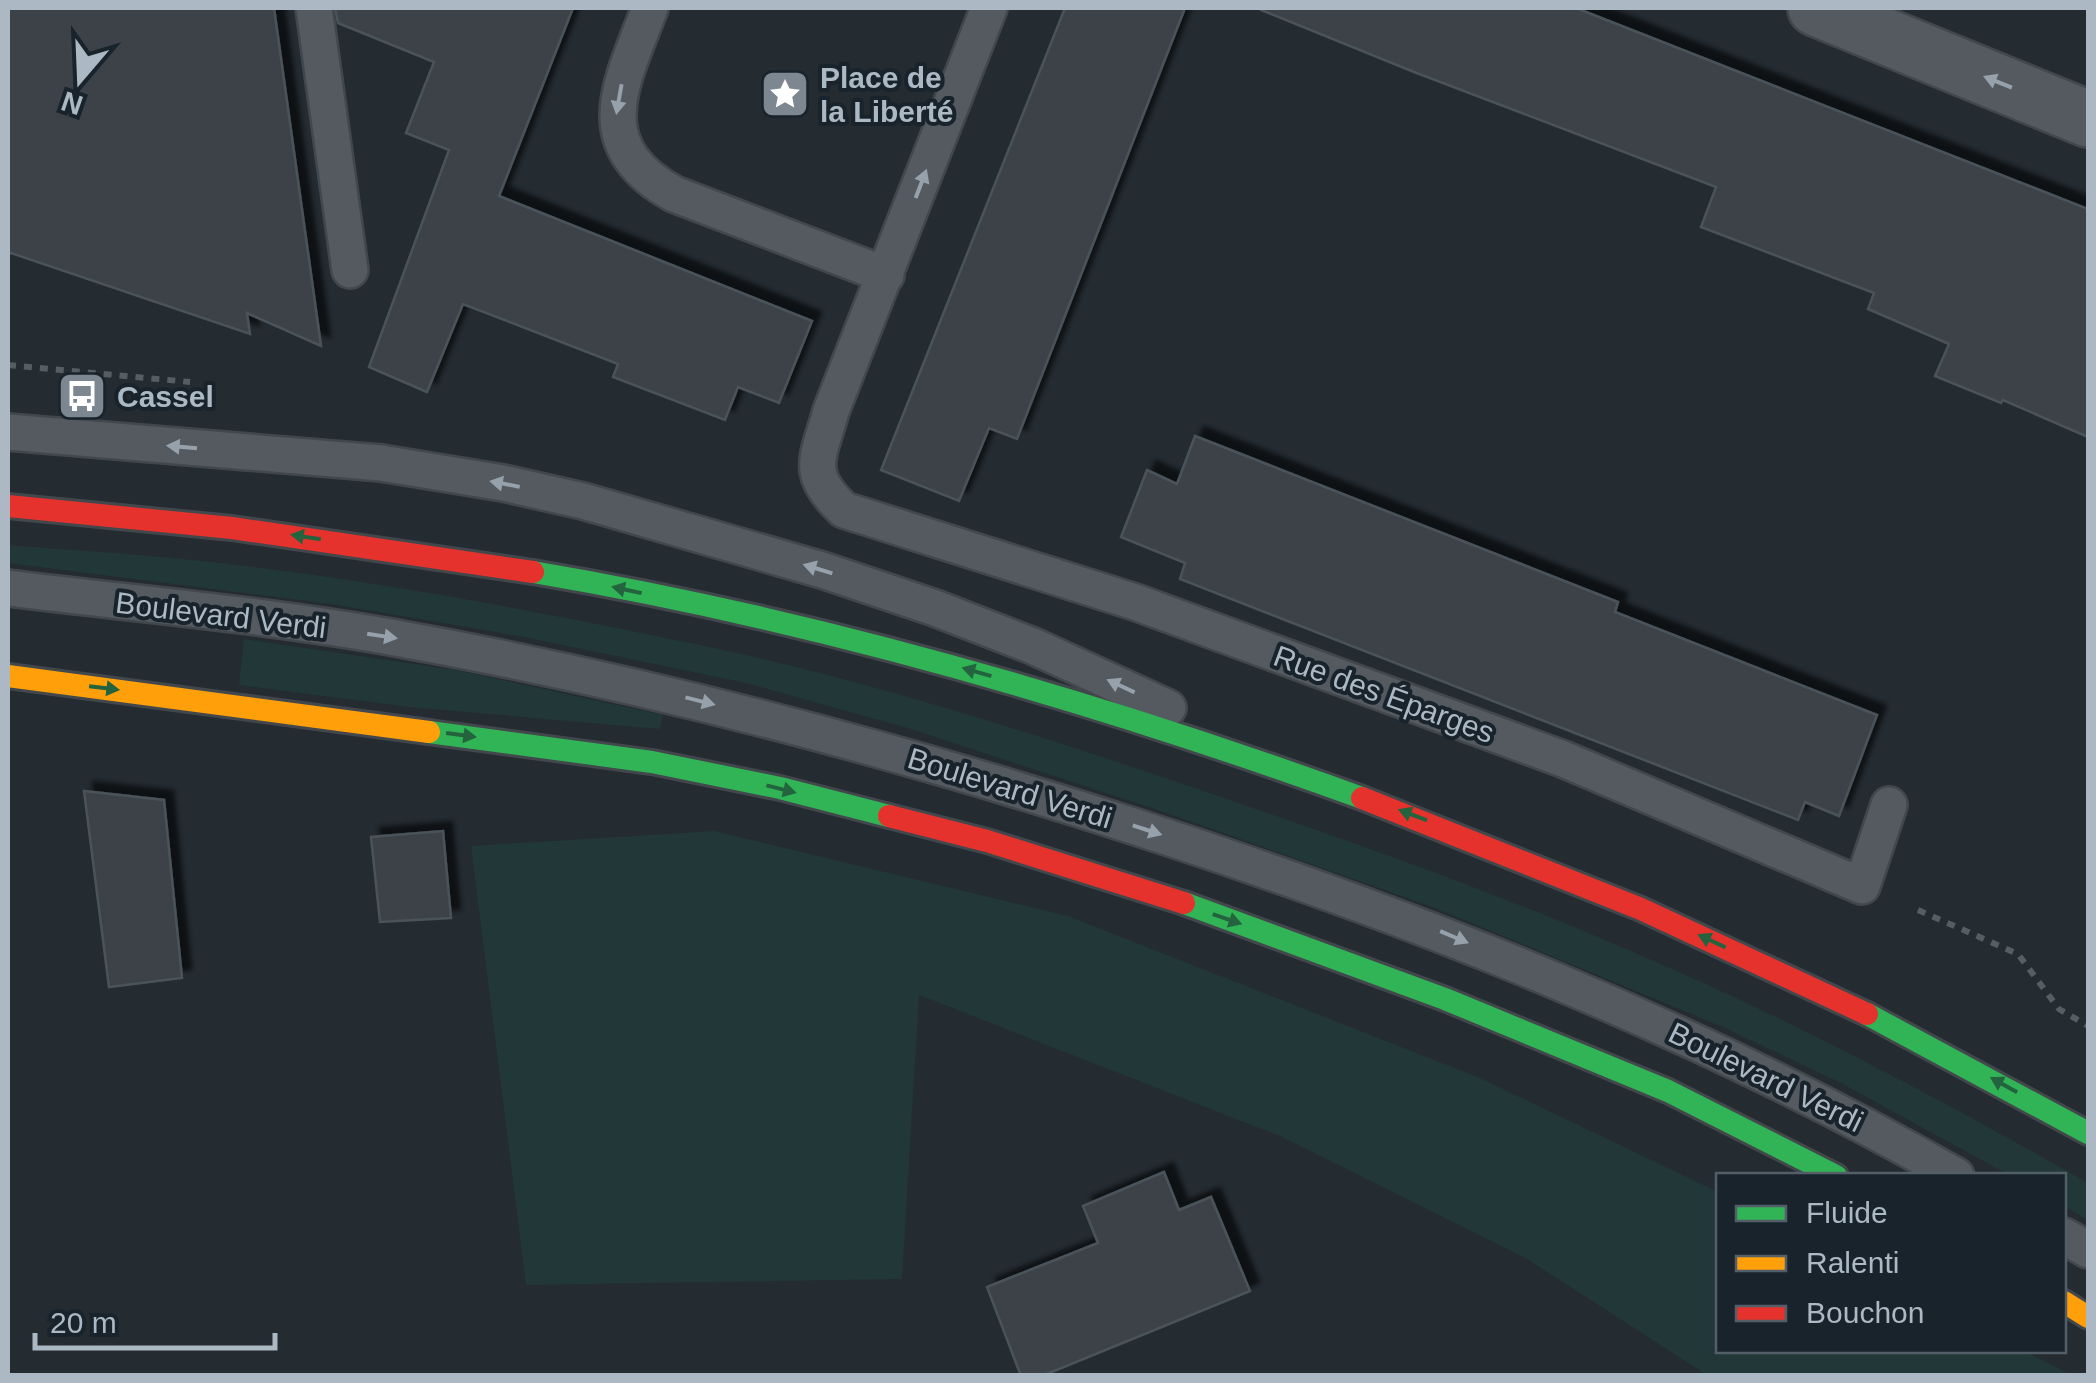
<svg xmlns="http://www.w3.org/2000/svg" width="2096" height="1383" viewBox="0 0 2096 1383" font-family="Arial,sans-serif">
<defs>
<filter id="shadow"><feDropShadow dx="9" dy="-9" stdDeviation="2.5" flood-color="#0009"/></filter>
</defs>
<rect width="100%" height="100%" fill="#242b31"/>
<path fill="#223737" d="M8,545C66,550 125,553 183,559C358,577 533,610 705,646C871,681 1032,733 1192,787C1338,837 1485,888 1626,949C1785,1016 1939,1098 2088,1183V1220L2064,1206V1176L2009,1175L1841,1083L1723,1027L1435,908L1161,811L911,729L746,683L524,637L332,604L8,563Z
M244,639L456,670L663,715L660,729L409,707L239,685Z
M714,831L1068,916L1480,1078L1718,1192V1350L2025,1351L2071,1375H1707L1527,1259L1280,1136L919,995L902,1279L526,1285L471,846Z"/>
<path fill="#3c4348" stroke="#4b535a" stroke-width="2.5" filter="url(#shadow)" d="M8,8H274L321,346L247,313L250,334L8,252Z
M335,8H573L499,196L812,321L779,403L738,387L725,420L613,377L618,364L463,304L427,392L369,367L449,150L406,133L434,62L338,23Z
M1065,8H1185L1017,439L989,428L959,501L881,470Z
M1261,8H1576L2088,209V437L2003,400L2001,403L1935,376L1949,344L1868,309L1874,293L1701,227L1716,187L1414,72L1261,10Z
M1195,436L1618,602L1615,612L1877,715L1839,816L1805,802L1798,820L1180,579L1185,563L1121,537L1147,470L1177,484Z
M84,791L164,800L182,978L109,987Z
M443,831L451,918L380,922L371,837Z
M1164,1172L1179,1210L1211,1197L1250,1291L1042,1376H1021L987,1287L1098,1243L1083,1206Z"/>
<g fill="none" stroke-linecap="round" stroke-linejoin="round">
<g stroke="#42474c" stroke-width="40">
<path id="lane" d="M314,8L350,270
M650,8C622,82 585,145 674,194L886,275
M989,8L831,411C818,459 804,473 844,510L1135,602L1563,759L1862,886L1889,805
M8,432L381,463L503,483L583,501L822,570L935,608L1033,646L1168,708
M8,588C136,604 268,615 396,638C646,683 891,748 1133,826C1418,918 1696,1028 1956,1176
M2064,1236L2088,1250"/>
</g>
<g stroke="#42474c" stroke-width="60">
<path id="street" d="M1816,8L2088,119"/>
</g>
<g stroke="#42474c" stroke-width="28">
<path id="fast" d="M533,572C817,620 1092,700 1362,798
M429,732L652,762L780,788L889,816
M1184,903L1445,999L1668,1091L1836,1176
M1867,1014L2088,1133"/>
</g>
<g stroke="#42474c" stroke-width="28">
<path id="slow" d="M8,676L429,732
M2064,1302L2088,1317"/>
</g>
<g stroke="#42474c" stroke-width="28">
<path id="jam" d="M8,506L232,528L533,572
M1362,798L1641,909L1867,1014
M889,816L987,841L1184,903"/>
</g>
<path stroke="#575e63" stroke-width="6" stroke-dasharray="8 8" stroke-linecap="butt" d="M8,365L190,382
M1918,910L2018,954L2059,1009L2088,1026"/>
<use href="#lane" stroke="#545a60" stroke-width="35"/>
<use href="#street" stroke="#545a60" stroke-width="55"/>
<use href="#fast" stroke="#30b455" stroke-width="22"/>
<use href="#slow" stroke="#ff9f0a" stroke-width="22"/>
<use href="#jam" stroke="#e5322d" stroke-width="22"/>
</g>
<defs><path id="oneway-solid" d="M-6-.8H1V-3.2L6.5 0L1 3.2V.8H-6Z" transform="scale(2.5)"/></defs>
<g fill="#96a1ab">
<use href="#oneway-solid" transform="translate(1998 82) rotate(-158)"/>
<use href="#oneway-solid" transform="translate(619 99) rotate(100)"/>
<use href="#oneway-solid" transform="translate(921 184) rotate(-69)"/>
<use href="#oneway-solid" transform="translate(182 447) rotate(-175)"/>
<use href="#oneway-solid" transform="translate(505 484) rotate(-169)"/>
<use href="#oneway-solid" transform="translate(818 569) rotate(-163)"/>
<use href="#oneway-solid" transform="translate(382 636) rotate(9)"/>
<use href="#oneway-solid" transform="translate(1121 686) rotate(-155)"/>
<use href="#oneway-solid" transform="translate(700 701) rotate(14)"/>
<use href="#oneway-solid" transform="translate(1147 830) rotate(18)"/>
<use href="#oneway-solid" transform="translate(1454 937) rotate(23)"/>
</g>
<g fill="#23643e">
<use href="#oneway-solid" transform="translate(306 537) rotate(-171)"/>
<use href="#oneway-solid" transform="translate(627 590) rotate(-168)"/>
<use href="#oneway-solid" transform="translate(977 672) rotate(-164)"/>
<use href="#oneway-solid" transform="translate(104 688) rotate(7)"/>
<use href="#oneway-solid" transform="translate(461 735) rotate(8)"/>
<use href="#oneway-solid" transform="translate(781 789) rotate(14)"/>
<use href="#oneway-solid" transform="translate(1413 815) rotate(-159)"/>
<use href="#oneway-solid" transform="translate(1227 919) rotate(19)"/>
<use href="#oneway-solid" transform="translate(1712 941) rotate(-155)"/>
<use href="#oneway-solid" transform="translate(2004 1085) rotate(-151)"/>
</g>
<defs>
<g id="sight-square" transform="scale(2.5)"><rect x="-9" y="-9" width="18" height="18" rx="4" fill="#7c8791" stroke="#18232b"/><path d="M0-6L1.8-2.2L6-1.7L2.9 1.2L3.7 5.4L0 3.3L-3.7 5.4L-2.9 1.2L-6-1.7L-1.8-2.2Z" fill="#fff"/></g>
<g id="bus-square" transform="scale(2.5)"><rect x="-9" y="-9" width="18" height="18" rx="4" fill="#7c8791" stroke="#18232b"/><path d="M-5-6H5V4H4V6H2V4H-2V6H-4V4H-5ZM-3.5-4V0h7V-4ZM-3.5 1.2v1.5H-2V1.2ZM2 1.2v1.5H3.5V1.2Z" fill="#fff"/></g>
</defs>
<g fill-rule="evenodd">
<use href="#sight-square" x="785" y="94"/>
<use href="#bus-square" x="82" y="396"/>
</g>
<g text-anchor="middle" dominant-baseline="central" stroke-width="8" stroke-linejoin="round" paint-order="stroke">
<g font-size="30" font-weight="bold" fill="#acb9c4" stroke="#18232b" text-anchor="start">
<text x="820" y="77">Place de<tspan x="820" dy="34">la Liberté</tspan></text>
<text x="117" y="396">Cassel</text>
</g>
<g font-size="30" fill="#acb9c4" stroke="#18232b">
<text transform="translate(221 615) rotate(7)">Boulevard Verdi</text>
<text transform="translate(1384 694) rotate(20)">Rue des Éparges</text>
<text transform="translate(1010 788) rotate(17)">Boulevard Verdi</text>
<text transform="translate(1766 1077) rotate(26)">Boulevard Verdi</text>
</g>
</g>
<rect width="2096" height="1383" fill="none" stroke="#acb9c4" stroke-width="20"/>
<rect x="1716" y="1173" width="350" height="180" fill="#18232b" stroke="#535f68" stroke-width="2.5"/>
<rect x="1736" y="1206" width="50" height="15" fill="#30b455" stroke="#535f68" stroke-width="2.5"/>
<text x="1806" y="1223" font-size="30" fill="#acb9c4">Fluide</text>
<rect x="1736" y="1256" width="50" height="15" fill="#ff9f0a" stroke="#535f68" stroke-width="2.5"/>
<text x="1806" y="1273" font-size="30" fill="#acb9c4">Ralenti</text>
<rect x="1736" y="1306" width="50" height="15" fill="#e5322d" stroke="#535f68" stroke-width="2.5"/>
<text x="1806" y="1323" font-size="30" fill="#acb9c4">Bouchon</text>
<g transform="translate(80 80) rotate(199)" stroke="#18232b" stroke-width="8" paint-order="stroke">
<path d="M0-8L18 38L0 25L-18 38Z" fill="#acb9c4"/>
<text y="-15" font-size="28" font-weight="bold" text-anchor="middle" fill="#acb9c4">N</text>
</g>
<path d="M35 1333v15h240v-15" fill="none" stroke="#acb9c4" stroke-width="5"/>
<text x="50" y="1333" font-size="30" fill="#acb9c4" stroke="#18232b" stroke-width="8" paint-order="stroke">20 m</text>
</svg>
